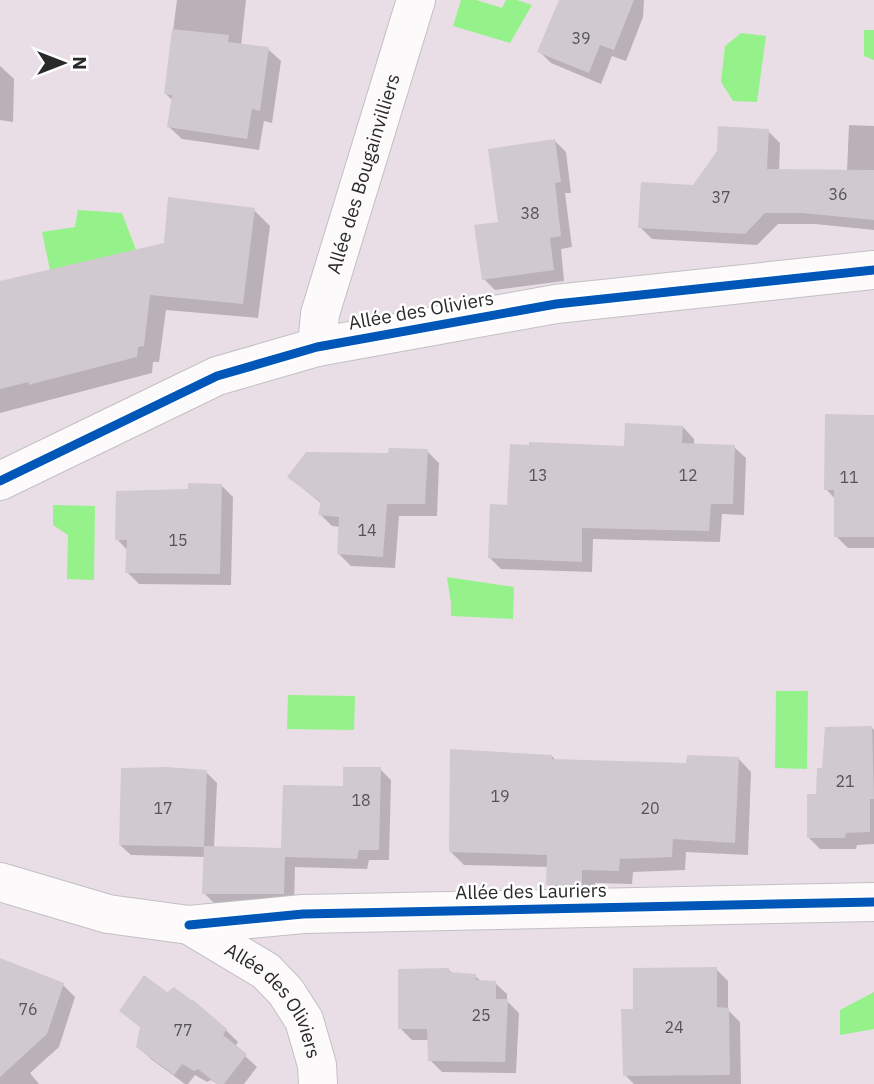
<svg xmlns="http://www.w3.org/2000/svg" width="874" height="1084" viewBox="0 0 874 1084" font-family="'IBM Plex Sans',sans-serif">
<rect width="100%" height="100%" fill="#e9dee6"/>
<path fill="#95f28a" d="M461,0H476L502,8L506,0H517L532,5L510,43L453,26Z
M864,30H874V60L864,56Z
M741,33L766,36L757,102L733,101L721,82L725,46Z
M78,210L122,213L136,250L50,270L42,232L75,227Z
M53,505L95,506L94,580L67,579L68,535L53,525Z
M447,577L514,587L513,619L451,616V603Z
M776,691H808L807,769L775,768Z
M288,695L355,696L354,730L287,729Z
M874,992V1029L840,1035V1010Z"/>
<path fill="#0003" d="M177,0H246L241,46L268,49L281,61L272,123L264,121L259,150L182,139L169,127L173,101L165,93Z
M561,0H644L643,17L626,61L612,56L601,84L551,63L540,52Z
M0,66L14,79L13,122L0,120Z
M849,125L874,126V230L815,224H778L757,245L652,239L640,227L768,131L780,143L779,171H847Z
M555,141L566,152L571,193H565L572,247L561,249L564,281L495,290L484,279L500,223Z
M254,210L270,226L258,318L166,310L159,362H153L152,373L0,413V283L165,245Z
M874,416V548H848L836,536V500L826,489Z
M683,427L694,439V445L734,447L746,458L744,515L722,514L720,542L593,539L592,572L501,569L490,558L508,507L626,448Z
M427,451L439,463L437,516H399L395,568L351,566L339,554L340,527L332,526L320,514L322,504L289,477L390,455Z
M221,485L233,497L231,585L139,584L127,572L128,551L117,539L189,491Z
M872,728L874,730V844L857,845L856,849H820L808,837L824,770Z
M552,756L556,761L687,765L738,758L751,772L748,855L686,852L685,870L633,872L632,884L595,883V898H562L548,884L549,867L464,865L450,851Z
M380,769L391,780L389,860H369L367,869L295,867L294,904H215L204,893L205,857L131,855L120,845L206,772L217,783L214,848L282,850L345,787Z
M0,960L63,985L75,997L59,1047L30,1073L39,1084H0Z
M716,969L728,981V1010L740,1022L741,1084H634L625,1075L635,1011Z
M449,970L453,974L475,976L482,982L495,983L507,994V1001L519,1013L516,1073L442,1072L430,1060L429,1040H412L400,1028Z
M122,1010L226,1030L238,1042L235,1047L257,1067L244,1084H217L211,1080L207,1082L195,1075L188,1084H185L151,1059L138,1047L142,1029Z"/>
<path fill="#d0c9cf" d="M559,0H634L614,50L600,45L589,73L537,52Z
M172,29L229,35L228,42L269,47L260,111L252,109L247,139L167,127L172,95L164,94Z
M718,126L769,129L767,169L874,170V220L802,213H765L745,234L638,228L641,182L693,185L717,151Z
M555,139L561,182L555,183L561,236L550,238L554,270L482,280L474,225L498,222L488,149Z
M168,197L255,208L243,304L150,295L144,346L138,347L137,357L28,385L29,382L0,389V281L164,243Z
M825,414L874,415V537H834V490H824Z
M625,423L683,426L682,443L735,445L733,504H711L709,531L582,528V562L488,558L490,504L507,505L510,444L529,445V442L624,446Z
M389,448L428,449L425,504H387L383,557L337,554L339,517L318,515L321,502L287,477L306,452L388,453Z
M188,483L222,484L220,574L125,573L127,540H115L116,491L188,489Z
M872,726L874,799H870V832L846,833L845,838H807V794H816L817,768H822L825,727Z
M450,749L552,755V759L686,763L687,755L739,757L735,843L673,839L672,857L620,859L619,871L582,870V886L546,885L547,855L449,852Z
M166,767L207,770L204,846L281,848L283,785L343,786V767H381L379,850H359L357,859L285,857L284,894H202L204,847L119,845L121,768Z
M0,958L64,983L47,1034L0,1077Z
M717,967V1007L729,1008L730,1075L623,1076L621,1009H633V968Z
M449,968V972L476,974V980L496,981V999H508L505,1062L428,1061L427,1029H398V969Z
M144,975L167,992L174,987L191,1000L192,999L227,1029L223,1035L247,1054L224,1084H217L198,1069L194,1071L182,1064L174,1075L136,1047L140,1027L119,1011Z"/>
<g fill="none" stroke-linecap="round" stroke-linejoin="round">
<g stroke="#c2c0c2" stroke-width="40">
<g id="minor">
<path id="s1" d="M317,347L320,314L416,0"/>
<path d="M0,481L217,376L317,347L556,304L874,270"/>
<path id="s2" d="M0,882L108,914L189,925L266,971L286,992L304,1020L317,1065L318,1084"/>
<path d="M189,925L303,914L874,902"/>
</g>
</g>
<use href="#minor" stroke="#fcfafb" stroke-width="38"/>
<g stroke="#fff" stroke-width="13">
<path id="cycleway" d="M0,481L217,376L317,347L556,304L874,270
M189,925L303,914L874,902"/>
</g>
<use href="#cycleway" stroke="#0057b8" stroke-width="9"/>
</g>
<g text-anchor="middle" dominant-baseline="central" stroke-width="5" stroke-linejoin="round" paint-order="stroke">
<g font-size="16" fill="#555455">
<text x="581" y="38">39</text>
<text x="838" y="194">36</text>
<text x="721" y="197">37</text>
<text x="530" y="213">38</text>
<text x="538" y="475">13</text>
<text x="688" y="475">12</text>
<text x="849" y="477">11</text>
<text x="367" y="530">14</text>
<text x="178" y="540">15</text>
<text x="845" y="781">21</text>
<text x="500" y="796">19</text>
<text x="361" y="800">18</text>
<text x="163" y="808">17</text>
<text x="650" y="808">20</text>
<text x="28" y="1009">76</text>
<text x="481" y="1015">25</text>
<text x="674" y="1027">24</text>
<text x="183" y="1030">77</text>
</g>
<g font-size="19" fill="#2a2a2a" stroke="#fff">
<text stroke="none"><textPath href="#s1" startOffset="180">Allée des Bougainvilliers</textPath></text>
<text transform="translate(421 310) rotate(-10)">Allée des Oliviers</text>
<text transform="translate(531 891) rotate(-1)">Allée des Lauriers</text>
<text stroke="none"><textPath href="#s2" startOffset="312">Allée des Oliviers</textPath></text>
</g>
</g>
<g transform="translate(63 63) rotate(90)" stroke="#ffffff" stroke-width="5" paint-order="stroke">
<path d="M0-5L12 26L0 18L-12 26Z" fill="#2a2a2a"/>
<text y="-10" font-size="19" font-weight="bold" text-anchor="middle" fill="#2a2a2a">N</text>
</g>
</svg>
